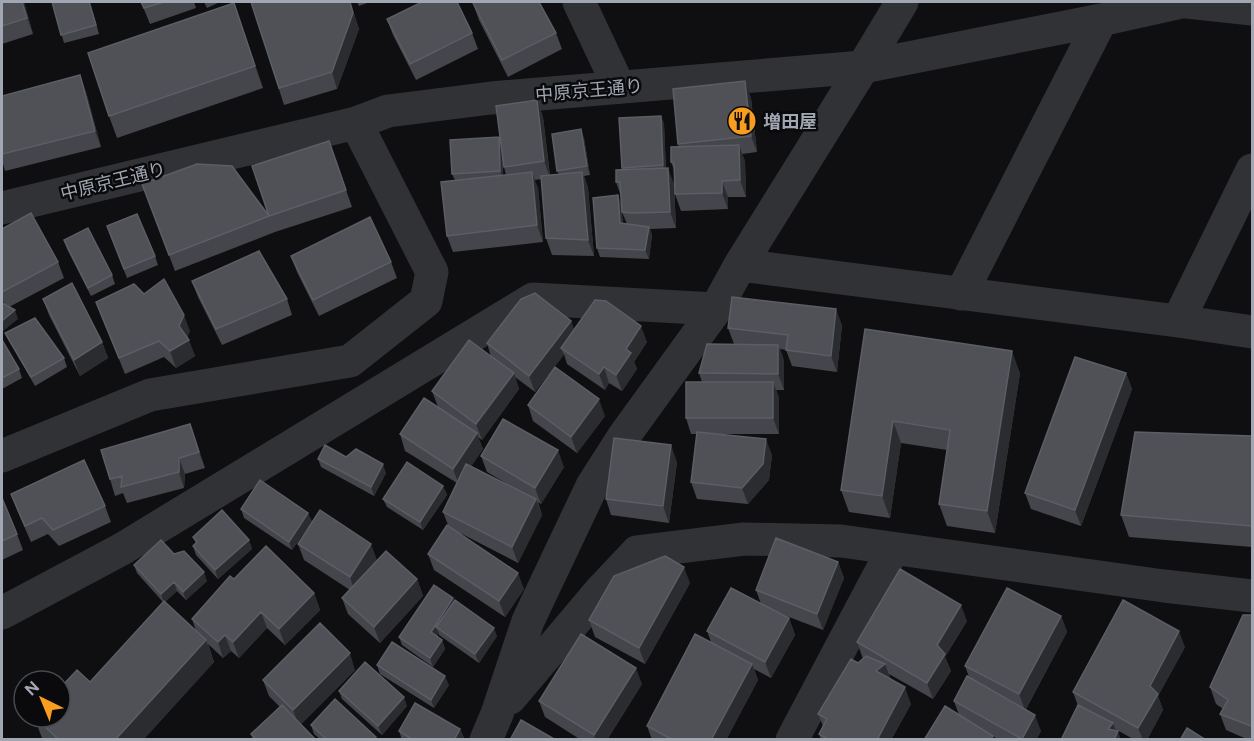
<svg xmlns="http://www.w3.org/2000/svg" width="1254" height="741" viewBox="0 0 1254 741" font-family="'Public Sans','Noto Sans JP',sans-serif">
<rect width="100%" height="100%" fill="#0f0f11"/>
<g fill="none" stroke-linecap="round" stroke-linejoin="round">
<path stroke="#303236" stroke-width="33" d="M579,2L619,87
M1187,2L1252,9
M2,208L356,123L388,111L491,98L863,67L1101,20L1182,2
M740,265L1178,321L1252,332
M961,294L1101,20
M1178,321L1252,170
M2,456L150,395L350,361L426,301L432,272L356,123
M2,613L122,549L533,299L716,309
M510,698L602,589L637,552L744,539L841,541L1164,586L1252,596
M486,740L497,714L528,621L592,486L624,436L716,309L740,265L863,67L902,2
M792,740L893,549"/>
</g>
<path fill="#45464c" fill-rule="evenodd" d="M2,2H24L33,34L2,44Z
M52,2H90L99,34L64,43Z
M141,2H194L196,8L150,24Z
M204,2H220L207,8Z
M251,2H350L359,29L337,89L284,105Z
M357,2H370L359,6Z
M234,3L263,88L117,138L109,116Z
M473,3L556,33L562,49L508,77L479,20Z
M387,19L472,33L478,49L416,80L393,35Z
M80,75L86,92L101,147L5,171L2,160V96Z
M751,98L757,152L742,154L745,161L746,197H728V209L681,211L675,194L674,170L671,162L679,147L678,144Z
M537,100L543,117L550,175L559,174L557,171L584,138L590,175L584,176L588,188L594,256L552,255L546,238L542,179L534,180L538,188L543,242L453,252L447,236L455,180L452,174L501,142ZM503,158L504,167L506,175H503Z
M661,116L664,124L666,168L674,184L676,228L650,229L652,235L649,259L600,257L597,248L621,203L623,224H627L622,212L621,196L616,182L623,170L622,168Z
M329,141L352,207L275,232L175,271L142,184L269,216Z
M107,226L155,256L158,265L127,278Z
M2,229L58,262L64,278L9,307L18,319L5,305L2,299Z
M64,240L112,275L115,284L91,296L67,249Z
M291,256L391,262L397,278L319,316L297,272Z
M192,281L287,299L292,315L222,345L198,297Z
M144,294L190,331L187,337L195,356L176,368L164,357L125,374L96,302Z
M43,299L102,342L108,358L80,376L49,315Z
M571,321L574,330L647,342L634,362L637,369L622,391L609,383L605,390L567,364L564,354L535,392L515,377L519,389L482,440L478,437L483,449L471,466L509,485L487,472L481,456L564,467L541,504L538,502L542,515L518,563L460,533L524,589L505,617L434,570L428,554L448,525L443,512L457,483L405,451L400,434L438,407L432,391L491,357L487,343Z
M842,325L837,372L792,366L786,350L780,349L784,361V390H776L779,398V434H721L772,455L769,480L748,504L697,499L691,482L697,434H691L686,418L702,382L699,373L734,344L728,328Z
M865,329L1020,373L995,533L947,526L939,504L947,450L901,443L890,518L849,512L841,490Z
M5,333L64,358L67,367L35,386L9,341Z
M2,340L19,369L22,378L2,389Z
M1126,373L1132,389L1081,526L1031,509L1025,493Z
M528,405L605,416L577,453L533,421Z
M190,424L205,468L185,474L184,488L127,503L123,493L115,496L110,479Z
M1252,436V547L1129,537L1121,515Z
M346,457L386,473L374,496L321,467L318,459Z
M677,462L669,523L611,515L606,499Z
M443,486L447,495L423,530L387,507L383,499Z
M11,494L105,506L111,522L59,546L48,534L31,542L17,510Z
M2,498L17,534L23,550L2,560Z
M241,509L312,521L292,550L244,518Z
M193,537L249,540L252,549L218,579L196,555L193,546L196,543Z
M298,544L377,560L417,579L423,596L380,643L348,614L342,598L350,590L304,560Z
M174,554L207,581L186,600L177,591L165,602L196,631L192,619L234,579L314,593L320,610L285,645L267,628L239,658L231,651L223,658L208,644L214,662L143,740H43L42,738L34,717H60L90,682L163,602L137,573L134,565Z
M838,562L844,578L823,630L776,612L789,618L795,635L771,678L754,669L758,680L726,740H652L647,726L711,642L707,631L761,604L756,590Z
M690,583L645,664L595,637L589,620Z
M453,598L454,602L497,636L479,663L439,635V633L437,636L442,640L445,649L433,667L402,645L399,637Z
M1252,615V740H1249L1226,730L1220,714L1223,709L1216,704L1210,687Z
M1061,616L1067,632L1026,709L1041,731L1036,740H999L959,715L954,701L969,677L965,666Z
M967,621L945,657L951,671L933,699L889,674L891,680L911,704L891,740H821L819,734L823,726L818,714L858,663L863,659L857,642Z
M1185,647L1158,696L1163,710L1147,740H1135L1115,729L1121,740L1078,706L1073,692Z
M377,665L449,685L434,708L380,674Z
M355,670L301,724L316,740H253L251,734L280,707L269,696L263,680Z
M642,684L607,740H581L545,717L539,701Z
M339,691L407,706L382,735L342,699Z
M311,725L377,740H321L314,734Z
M460,729L464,738L462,740H402L399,731Z"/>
<path fill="#2b2c30" d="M22,2H24L33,34L27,18Z
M350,2L359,29L337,89L332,72Z
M234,3L242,25L263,88L255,66Z
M80,75L86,92L101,147L95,131Z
M745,81L751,98L757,152L751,136Z
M537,100L543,117L550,178L544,161Z
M661,116L664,124L666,174L663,165Z
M581,129L584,138L590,175L587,166Z
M499,137L502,146L503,180L500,171Z
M739,145L745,161L746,197L740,180Z
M668,168L674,184L676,228L670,212Z
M532,172L538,188L543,242L537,225Z
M582,172L588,188L594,256L588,240Z
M722,181L728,197V209L722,193Z
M618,195L621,203L623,232L620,223Z
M649,227L652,235L649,259L645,250Z
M836,309L842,325L837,372L831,356Z
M15,310L18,319L2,332V321Z
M184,315L190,331L185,342L189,340L195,356L176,368L170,351Z
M571,321L577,338L561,348L564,355L535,392L529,376Z
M641,326L647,342L634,362L637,369L622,391L616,375L626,349Z
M102,342L108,358L80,376L74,360Z
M778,345L784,361V390L778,374Z
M1012,351L1020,373L995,533L987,511Z
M604,367L609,383L605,390L599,374Z
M514,373L519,389L482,440L476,424Z
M1126,373L1132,389L1081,526L1075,510Z
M773,382L779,398V434L773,418Z
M599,399L605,416L577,453L571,437Z
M893,421L901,443L890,518L882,496Z
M190,424L196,440L205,468L199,452Z
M477,433L483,449L459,485L453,469Z
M766,439L772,455L769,480L748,504L742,488Z
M671,445L677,462L669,523L663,506Z
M558,450L564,467L541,504L535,488Z
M179,458L185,474L184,488L179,472Z
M383,464L386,473L374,496L371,487Z
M443,486L447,495L423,530L420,522Z
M536,499L542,515L518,563L512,547Z
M308,513L312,521L292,550L289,542Z
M249,540L252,549L218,579L215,570Z
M371,544L377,560L355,593L350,577Z
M838,562L844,578L823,630L817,614Z
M684,567L690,583L645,664L639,648Z
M204,572L207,581L186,600L183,592Z
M518,573L524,589L505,617L499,601Z
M417,579L423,596L380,643L374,627Z
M174,582L177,591L164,603L161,594Z
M314,593L320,610L285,645L279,629Z
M453,598L456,607L436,627L439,633L434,641L431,632Z
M961,605L967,621L945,657L951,671L933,699L927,683L937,645Z
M261,612L267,628L239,658L233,642Z
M1061,616L1067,632L1025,710L1019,694Z
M789,618L795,635L771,678L765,662Z
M494,628L497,636L479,663L475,654Z
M1179,631L1185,647L1158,696L1163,710L1147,740H1143L1138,728L1150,686Z
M225,635L231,651L223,658L218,642Z
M206,640L214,662L143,740H115Z
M442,640L445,649L433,667L430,658Z
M350,653L355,670L299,726L293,710Z
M752,664L758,680L726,740H711Z
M885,664L891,680L876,671Z
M636,668L642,684L607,740H595L594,735Z
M445,676L449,685L434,708L431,700Z
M905,687L911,704L891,740H877Z
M404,697L407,706L382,735L378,726Z
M1035,715L1041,731L1036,740H1022Z
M1113,723L1117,733L1118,731L1121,740H1112L1108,729Z
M460,729L464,738L462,740H454Z"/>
<path fill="#4f5157" stroke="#5b5e65" stroke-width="1.5" d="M2,2H22L27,18L2,26Z
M52,2H89L96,25L61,35Z
M141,2H164L144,8Z
M251,2H350L353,13L332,72L279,88Z
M422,2H457L472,33L410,64L387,19Z
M476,2H539L556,33L502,60L473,3Z
M234,3L255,66L109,116L88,53Z
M80,75L95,131L2,154V96Z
M745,81L751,136L678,144L673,89Z
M537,100L544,161L504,167L496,106Z
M661,116L663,165L622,168L619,118Z
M581,129L587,166L557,171L552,134Z
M499,137L500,171L452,174L450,140Z
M329,141L346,190L269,216L169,255L142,184L197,164L232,166L269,216L252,166Z
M739,145L740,180L722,181V193L675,194L674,163L671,162V147Z
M668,168L670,212L632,213L622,212L620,182H616V170Z
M532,172L537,225L447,236L441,182Z
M582,172L588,240L546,238L541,176Z
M618,195L620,223L649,227L645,250L597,248L593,198Z
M31,213L58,262L2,292V229Z
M137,214L155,256L124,269L107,226Z
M370,217L391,262L313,300L291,256Z
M88,228L112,275L88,288L64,240Z
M259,251L287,299L216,329L192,281Z
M164,279L184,315L179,326L189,340L170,351L159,341L119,358L96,302L134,284L144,294Z
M72,283L102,342L74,360L43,299Z
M535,293L571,321L529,376L487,343L521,299Z
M732,297L836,309L831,356L786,350L788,335L728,328Z
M595,300L606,301L641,326L626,349L631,353L616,375L604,367L599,374L561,348Z
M2,303L15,310L2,321Z
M35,318L64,358L31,377L5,333Z
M865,329L1012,351L987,511L939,504L950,430L893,421L882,496L841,490Z
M2,340L19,369L2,378Z
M469,340L514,373L476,424L432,391Z
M707,344L778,345V374L699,373Z
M1075,357L1126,373L1075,510L1025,493Z
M555,367L599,399L571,437L528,405Z
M686,382H773V418H686Z
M424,398L477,433L453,469L400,434Z
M503,419L558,450L535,488L481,456Z
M190,424L199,452L179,458V472L121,487L122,476L110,479L101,450Z
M697,432L766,439L763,464L742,488L691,482Z
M1135,432L1252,436V526L1121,515Z
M614,438L671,445L663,506L606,499Z
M325,445L346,457L356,449L383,464L371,487L318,459Z
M84,460L105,506L53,530L42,518L25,526L11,494Z
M407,462L443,486L420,522L383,499Z
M466,464L536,499L512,547L443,512Z
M260,480L308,513L289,542L241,509Z
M2,498L17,534L2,541Z
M222,510L249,540L215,570L193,546L197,542L193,537Z
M320,510L371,544L350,577L298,544Z
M447,525L518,573L499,601L428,554Z
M776,538L838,562L817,614L756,590Z
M161,540L174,554L184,551L204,572L183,592L174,582L161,594L134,565Z
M266,546L314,593L279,629L261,612L233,642L225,635L218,642L192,619L230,576L234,579Z
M386,551L417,579L374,627L342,598Z
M665,556L684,567L639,648L589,620L614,576Z
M900,569L961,605L937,645L945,654L927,683L857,642Z
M434,585L453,598L431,632L442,640L430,658L399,637Z
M731,588L789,618L765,662L707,631Z
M1007,588L1061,616L1019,694L965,666Z
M455,600L494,628L475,654L436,627Z
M1123,600L1179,631L1150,686L1158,694L1138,728L1073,692Z
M164,601L206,640L115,740H59L35,717H60V688L77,670L90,682Z
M1243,615H1252V724L1251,726L1220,714L1228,700L1210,687Z
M320,623L350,653L293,710L263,680Z
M581,634L636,668L594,735L539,701Z
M695,634L752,664L711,740H673L647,726Z
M392,642L445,676L431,700L377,665Z
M866,656L885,664L876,671L905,687L877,740H829L819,734L827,719L818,714L851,659L858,663Z
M365,662L404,697L378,726L339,691Z
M967,676L1035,715L1022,739L954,701Z
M335,699L376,737L374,740H327L311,725Z
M415,703L460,729L454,740H413L399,731Z
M282,705L316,740H257L251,734Z
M1078,705L1113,723L1108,729L1118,731L1114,740H1061Z
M945,706L993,736L991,740H924Z
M521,720L556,740H510Z
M1187,728L1206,740H1180Z"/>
<defs>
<g id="restaurant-disc" transform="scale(1.5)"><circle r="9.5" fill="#f99d1f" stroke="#0a0a0c"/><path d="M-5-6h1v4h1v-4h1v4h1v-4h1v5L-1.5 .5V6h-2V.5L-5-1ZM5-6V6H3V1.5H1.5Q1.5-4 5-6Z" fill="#111"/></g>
</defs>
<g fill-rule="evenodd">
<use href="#restaurant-disc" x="742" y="121"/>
</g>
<g text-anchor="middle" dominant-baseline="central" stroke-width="5" stroke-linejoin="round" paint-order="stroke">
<g font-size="18" fill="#a0a7b2" stroke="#0a0a0c">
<text transform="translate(589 90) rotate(-5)">中原京王通り</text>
<text transform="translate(113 181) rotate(-14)">中原京王通り</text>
</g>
<g font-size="18" font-weight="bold" fill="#a0a7b2" stroke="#0a0a0c" text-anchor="start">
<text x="763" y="121">増田屋</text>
</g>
</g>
<rect width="1254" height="741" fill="none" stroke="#a0a7b2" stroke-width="6"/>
<g transform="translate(42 699) rotate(317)"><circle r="28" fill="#0a0a0c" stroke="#46494e" stroke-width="1.5"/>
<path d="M0-4.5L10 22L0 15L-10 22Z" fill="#f99d1f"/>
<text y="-9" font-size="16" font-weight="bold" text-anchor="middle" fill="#a0a7b2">N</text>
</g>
</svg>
